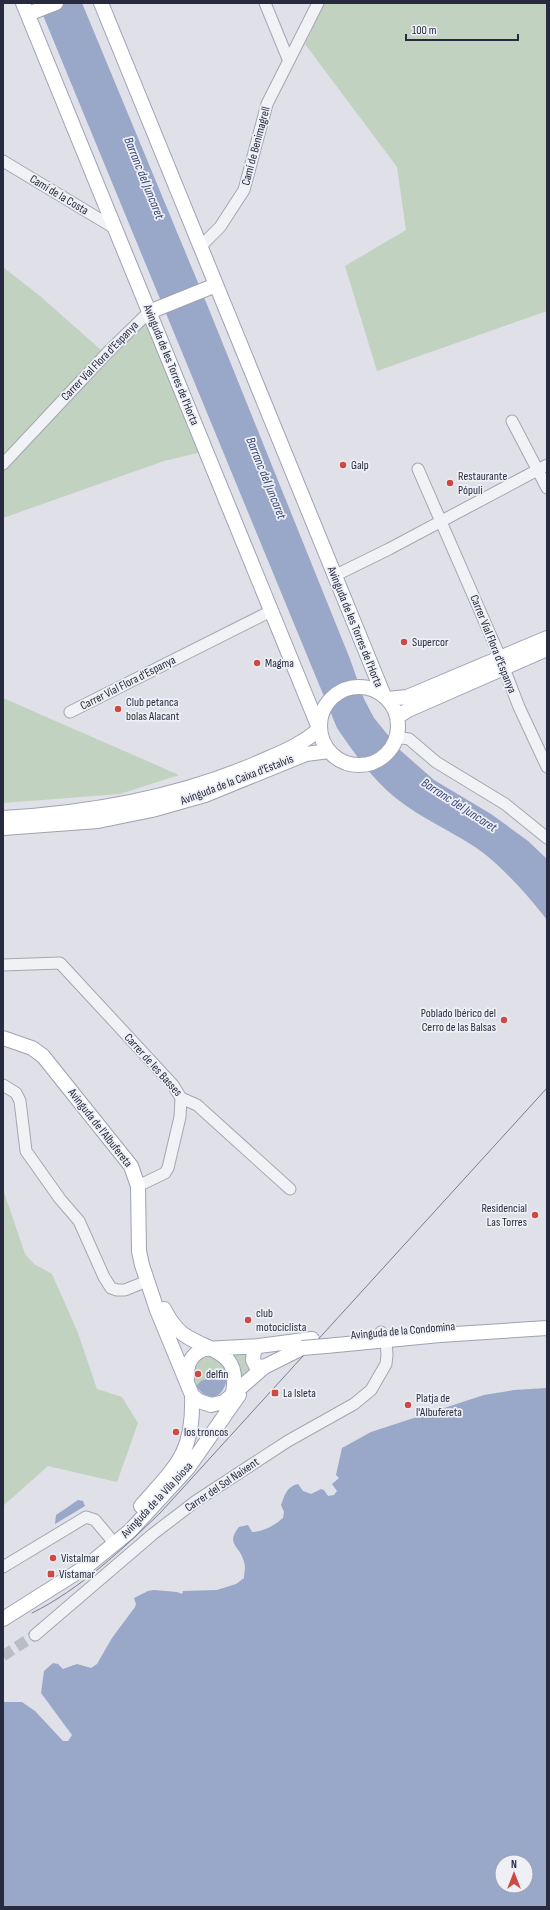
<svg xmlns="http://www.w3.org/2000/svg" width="550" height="1910" viewBox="0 0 550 1910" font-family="'Sofia Sans Condensed',sans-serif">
<rect width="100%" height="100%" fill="#dfe0e8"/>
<path fill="#c1d2c0" d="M325,3H547V311L377,371L345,266L406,230L397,167L305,44Z
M3,267L40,296L101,350L149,312L206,451L164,461L3,518Z
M3,698L179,775L120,794L3,803Z
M3,1189L25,1254L34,1264L52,1274L78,1333L97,1389L122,1397L138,1423L117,1482L48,1466L3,1506Z
M227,1353H249L252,1369L239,1383Z
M206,1357C218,1355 227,1367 227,1378L208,1377L196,1386C193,1375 194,1362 206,1357Z"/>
<path fill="#99a7c8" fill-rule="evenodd" d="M38,3H82L206,302L350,659L364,699L374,718L401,751L434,780L491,814L528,841L547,859V920C529,896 499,863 475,847C449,830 421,818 397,799C373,780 354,753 337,728Z
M214,1376L227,1378C224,1398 209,1404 196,1386L201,1381Z
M547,1388V1907H3V1702H22L35,1711L63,1741H68L72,1735L41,1693L44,1671L53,1663L58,1664L63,1669L77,1664L91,1668L97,1664L112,1638L135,1607L136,1604L134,1598L148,1591L154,1590L177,1592L182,1594L183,1591L217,1590L236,1584L244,1578C244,1573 246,1567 244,1562C240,1545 225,1545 239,1527L248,1525L252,1532C263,1532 275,1525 283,1518L284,1512L281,1505C285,1495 286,1487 298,1484L303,1491L311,1494L321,1489L324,1490L328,1496L334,1495L337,1491L332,1484L339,1478L336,1475L342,1448L371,1432L484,1395L514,1390ZM502,1862H526V1886H502Z
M78,1500L83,1501L85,1506L55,1524L56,1515Z"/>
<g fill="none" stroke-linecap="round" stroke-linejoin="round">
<path stroke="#babcc6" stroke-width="11" stroke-dasharray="11 5.5" stroke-linecap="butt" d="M3,1656L35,1635"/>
<g stroke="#a4a6b2" stroke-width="13">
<path id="minor" d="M265,3L288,59
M3,161L116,229
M200,247L220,227L244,190L267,104L318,3
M512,421L547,488
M3,464L108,352L149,312
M418,469L497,650L519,707L547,767
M334,576L389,549L547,465
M70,712L271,611
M395,740L402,738L409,739L436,762L505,804L547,838
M3,965L60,963L173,1085L181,1098L197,1105L290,1189
M3,1085L16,1093L20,1101L26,1151L60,1199L79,1221L104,1277L111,1288L117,1290H125L147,1281
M138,1186L165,1173L168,1168L180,1117L181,1098
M3,1567L86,1517L95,1520L115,1544
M35,1635L153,1534L196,1501L288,1441L354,1404L371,1390L386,1364L387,1355L386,1340L381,1332"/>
</g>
<g stroke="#9ea2b4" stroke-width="16">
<path id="major" d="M23,3L319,728
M101,3L384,696
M28,14L56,3
M149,312L216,285
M320 726a39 39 0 1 1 78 0a39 39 0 1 1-78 0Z
M387,699L407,697L547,638
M397,717L408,710L547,649
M3,818C90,813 175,798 255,764C280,753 298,747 320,729
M3,828L98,821L152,810L205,795L306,754L329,751
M3,1038L32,1048L43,1056L131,1166L138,1186L139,1251L142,1265L157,1310L192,1395L199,1401L211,1405L224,1402L264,1367L302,1348
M164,1309C169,1319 174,1327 183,1334C210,1353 241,1349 233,1393
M259,1346L254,1350L253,1360L256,1366L264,1367
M326,1346L440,1335L547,1328
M187,1379C186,1366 191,1354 204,1349L259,1346L312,1339
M141,1506C177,1465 194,1453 192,1395
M3,1619L87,1566L130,1531L188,1468L239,1395"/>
</g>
<use href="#minor" stroke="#f1f2f6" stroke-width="11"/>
<use href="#major" stroke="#fff" stroke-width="14"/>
<path stroke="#787d92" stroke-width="1" d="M32,1613C79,1590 124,1548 161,1512L547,1088"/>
<g stroke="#9ea2b4" stroke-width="16" stroke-linecap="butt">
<path id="major-bridge" d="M302,1348L326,1346"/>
</g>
<use href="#major-bridge" stroke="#fff" stroke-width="14"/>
</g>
<g fill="#ce4943" stroke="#eef0f6" stroke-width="1.5">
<circle cx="343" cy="465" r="4"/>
<circle cx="450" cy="483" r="4"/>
<circle cx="404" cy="642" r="4"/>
<circle cx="257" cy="663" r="4"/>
<circle cx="118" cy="709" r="4"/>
<circle cx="504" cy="1020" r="4"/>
<circle cx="535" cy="1215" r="4"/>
<circle cx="248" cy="1320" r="4"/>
<circle cx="198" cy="1374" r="4"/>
<rect x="271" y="1389" width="8" height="8" rx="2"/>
<circle cx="408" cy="1405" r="4"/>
<circle cx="176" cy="1432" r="4"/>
<circle cx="53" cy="1558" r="4"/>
<rect x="47" y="1570" width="8" height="8" rx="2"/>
</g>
<g text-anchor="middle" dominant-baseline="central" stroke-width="3.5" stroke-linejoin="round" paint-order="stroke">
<g font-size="12" fill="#282b3f" stroke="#eef0f6">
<text transform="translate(256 146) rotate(-75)">Camí de Benimagrell</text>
<text transform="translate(59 195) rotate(31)">Camí de la Costa</text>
<text transform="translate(100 361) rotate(-46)">Carrer Vial Flora d'Espanya</text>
<text transform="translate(171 365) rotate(68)">Avinguda de les Torres de l'Horta</text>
<text transform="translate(355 627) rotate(68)">Avinguda de les Torres de l'Horta</text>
<text transform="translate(493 644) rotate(68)">Carrer Vial Flora d'Espanya</text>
<text transform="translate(128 683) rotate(-27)">Carrer Vial Flora d'Espanya</text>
<text transform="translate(237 780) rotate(-21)">Avinguda de la Caixa d'Estalvis</text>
<text transform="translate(153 1065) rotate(48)">Carrer de les Basses</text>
<text transform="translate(100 1128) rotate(52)">Avinguda de l'Albufereta</text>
<text transform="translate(403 1331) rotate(-5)">Avinguda de la Condomina</text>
<text transform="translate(222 1485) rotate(-34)">Carrer del Sol Naixent</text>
<text transform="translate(157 1500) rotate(-47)">Avinguda de la Vila Joiosa</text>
</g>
<g font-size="12" fill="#282b3f" stroke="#eef0f6" text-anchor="start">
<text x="351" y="465">Galp</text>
<text x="458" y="476">Restaurante<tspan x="458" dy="14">Pópuli</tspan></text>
<text x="412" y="642">Supercor</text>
<text x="265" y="663">Magma</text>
<text x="126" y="702">Club petanca<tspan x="126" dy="14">bolas Alacant</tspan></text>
<text x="496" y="1013" text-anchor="end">Poblado Ibérico del<tspan x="496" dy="14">Cerro de las Balsas</tspan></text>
<text x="527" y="1208" text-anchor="end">Residencial<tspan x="527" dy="14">Las Torres</tspan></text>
<text x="256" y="1313">club<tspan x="256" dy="14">motociclista</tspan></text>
<text x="206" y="1374">delfin</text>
<text x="283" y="1393">La Isleta</text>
<text x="416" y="1398">Platja de<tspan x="416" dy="14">l'Albufereta</tspan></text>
<text x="184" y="1432">los troncos</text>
<text x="61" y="1558">Vistalmar</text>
<text x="59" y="1574">Vistamar</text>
</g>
<g font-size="13" font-style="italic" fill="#324273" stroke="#eef0f6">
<text transform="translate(144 178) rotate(68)">Barranc del Juncaret</text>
<text transform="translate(266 478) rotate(68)">Barranc del Juncaret</text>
<text transform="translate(459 805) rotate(33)">Barranc del Juncaret</text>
</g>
</g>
<rect width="550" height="1910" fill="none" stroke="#282b3f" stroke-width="8"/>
<g transform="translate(514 1874)"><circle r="19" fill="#eef0f6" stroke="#9fa1ad"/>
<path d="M0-3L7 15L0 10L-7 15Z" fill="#ce4943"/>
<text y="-6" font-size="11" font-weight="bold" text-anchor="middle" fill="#282b3f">N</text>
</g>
<path d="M406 34v6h112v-6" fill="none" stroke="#282b3f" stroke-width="2"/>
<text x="412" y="34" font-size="12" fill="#282b3f" stroke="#eef0f6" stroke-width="3" paint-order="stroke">100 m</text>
</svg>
